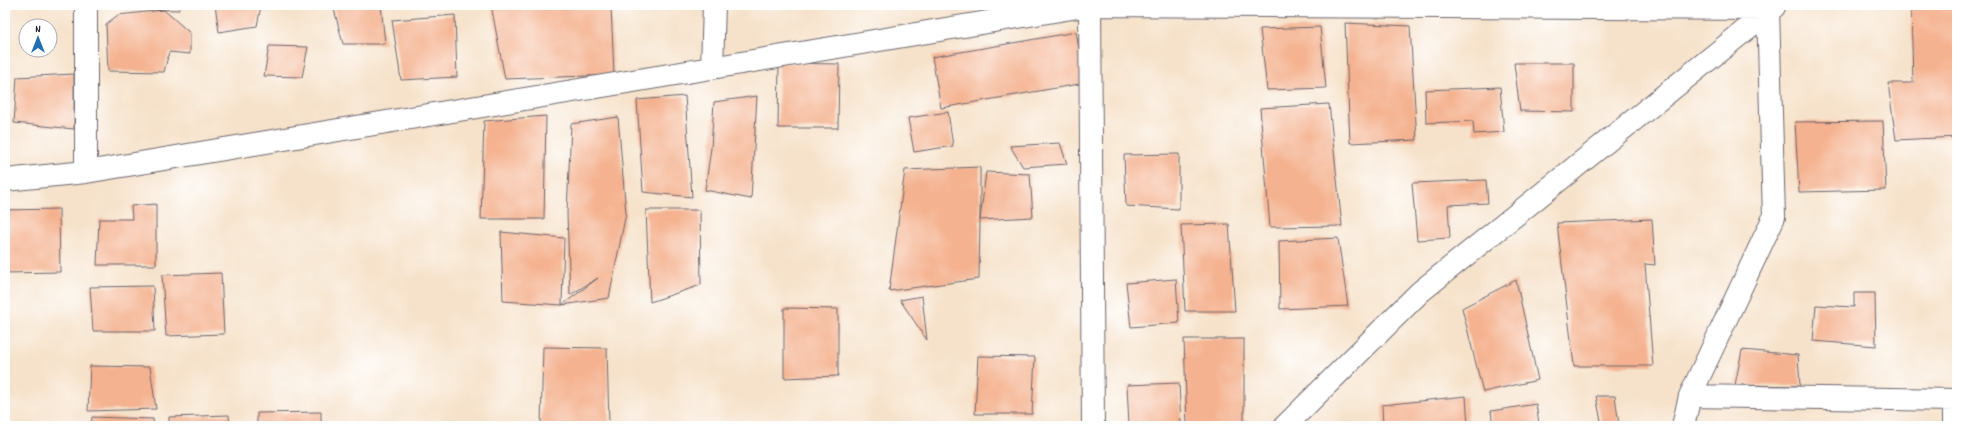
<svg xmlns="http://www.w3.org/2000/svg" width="1962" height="431" viewBox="0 0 1962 431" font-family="Dekko,sans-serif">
<rect width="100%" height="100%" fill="#fff"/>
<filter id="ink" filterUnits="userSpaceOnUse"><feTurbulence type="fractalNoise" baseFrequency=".025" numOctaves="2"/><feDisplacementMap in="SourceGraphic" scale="8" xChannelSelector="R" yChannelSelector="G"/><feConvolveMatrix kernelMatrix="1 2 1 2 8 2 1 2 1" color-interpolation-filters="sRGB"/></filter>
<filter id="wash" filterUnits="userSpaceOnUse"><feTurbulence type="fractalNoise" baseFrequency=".012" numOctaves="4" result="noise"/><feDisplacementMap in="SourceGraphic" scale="16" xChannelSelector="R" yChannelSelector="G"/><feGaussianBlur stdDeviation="0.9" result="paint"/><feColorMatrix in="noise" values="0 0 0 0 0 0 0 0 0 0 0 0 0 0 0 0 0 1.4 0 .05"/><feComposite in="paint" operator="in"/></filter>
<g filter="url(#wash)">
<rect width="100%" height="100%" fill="#f6e2ca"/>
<g id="blocks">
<path fill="#f4b290" d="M134,5H179V10L134,9Z
M215,5L261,6L257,26L219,32Z
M333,5H381L385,44H343Z
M491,5H611L614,75L505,79Z
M1911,5H1957V137L1896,140L1888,83H1913Z
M164,10L190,33V54L169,52L164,72L108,71L106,24L118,15Z
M455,15L457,77L401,80L392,20Z
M1345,23L1410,26L1417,140L1350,143Z
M1320,27L1326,88L1267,90L1260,29Z
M1076,32L1085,83L941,108L932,57Z
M269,46L308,47L302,77L264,76Z
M779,63L839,64L838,128H778Z
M1514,63H1574V112L1520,111Z
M74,74V129L14,123L17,77Z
M1500,87L1504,132L1474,134L1473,121L1426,123L1425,90Z
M685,96L692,197L643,192L637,100Z
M757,96L751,199L705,190L711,148L714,102Z
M1329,104L1342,226L1270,227L1260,108Z
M948,112L953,146L914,152L908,118Z
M546,116L544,219H481L484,121Z
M618,117L626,213L609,298L562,305L503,301L501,232L564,238L562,305L598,278L570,295L567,213L571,124Z
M1883,121L1886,190L1799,192L1795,122Z
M1060,143L1067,164L1023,167L1010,146Z
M1179,154V209L1126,206L1124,155Z
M980,167V220L986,172L1030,174L1033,217L980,220L979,279L889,291L905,170Z
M1486,180L1488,203L1448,205L1450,238L1417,240L1412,183Z
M156,204V265H97L99,219H132L131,206Z
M59,209L60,272L5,273V210Z
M646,210H700L701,285L650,302Z
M1652,219L1655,265L1645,264L1653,366H1574L1557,223Z
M1229,224L1235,311H1185L1181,225Z
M1338,238L1348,306L1280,309L1279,241Z
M221,273L224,334L166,336L162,275Z
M1176,279L1179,323L1131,327L1126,283Z
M1516,280L1538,380L1483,392L1462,308Z
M153,286L155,331H93L90,287Z
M1854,293H1875L1876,346L1813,341L1816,305L1854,307Z
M922,296L927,340L900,300Z
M784,308L838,309V376L784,378Z
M1184,339H1244V426H1187Z
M543,347L607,348L609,426H541Z
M1742,350L1798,355L1800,386L1735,385Z
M978,356L1035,357L1032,414H975Z
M90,366L150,367L156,409L88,411Z
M1179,383L1181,426H1129L1127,385Z
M1466,396L1468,426H1447V421L1383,426L1382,405Z
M1596,396H1615L1619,425L1602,426Z
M1536,404L1539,424L1493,426L1491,411Z
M321,412V426H257V413Z
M229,415L230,426H169V417Z
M92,417L153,419L154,426H91Z"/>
</g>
</g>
<g filter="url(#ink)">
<use href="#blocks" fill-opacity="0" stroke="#6c656d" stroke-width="1"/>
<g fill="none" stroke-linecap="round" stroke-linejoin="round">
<g stroke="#6c656d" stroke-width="24">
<path id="street" d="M86,5V172
M1090,5L1093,426
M712,68L714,5
M5,180L86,172L1090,5L1768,9L1774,217L1690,396L1683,426
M1690,396L1957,400
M1954,400V426
M1285,426L1420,292L1774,7"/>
</g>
<use href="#street" stroke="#fff" stroke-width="22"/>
</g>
</g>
<rect width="1962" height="431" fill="none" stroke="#fff" stroke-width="20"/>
<g transform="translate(38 38)"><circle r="19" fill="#ffffff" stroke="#a7a7b1"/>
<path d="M0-3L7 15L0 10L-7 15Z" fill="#1f6fb2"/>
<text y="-6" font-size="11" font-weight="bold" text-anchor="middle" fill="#22223b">N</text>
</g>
</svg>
